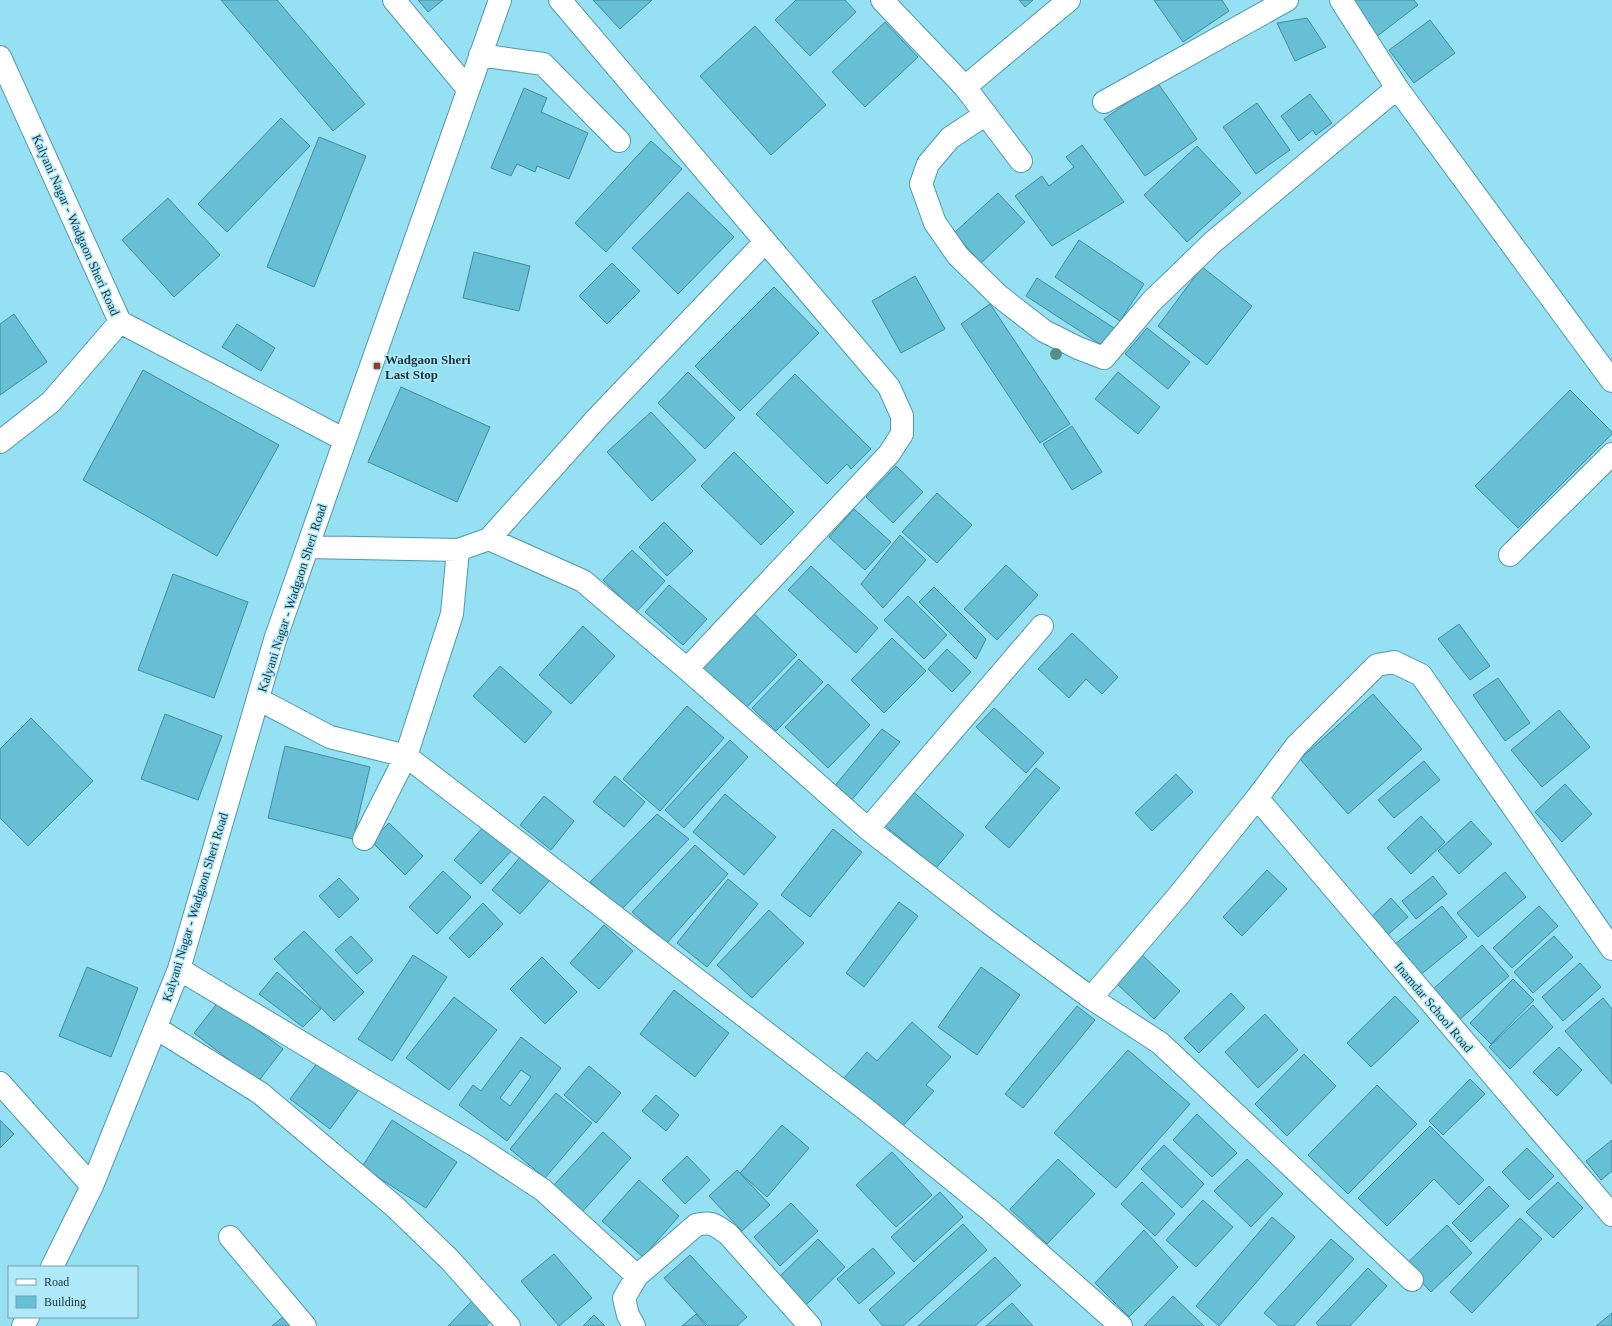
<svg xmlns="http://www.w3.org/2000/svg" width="1612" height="1326" viewBox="0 0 1612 1326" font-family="'Times New Roman',serif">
<rect width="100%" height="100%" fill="#95e0f3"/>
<path fill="#66bfd5" stroke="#418b9e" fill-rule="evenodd" d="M221,0H277L365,104L333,131Z
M418,0H443L428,12Z
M593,0H652L620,29Z
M796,0H845L856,12L810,56L775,20Z
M1019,0H1033L1025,7Z
M1154,0H1222L1229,11L1183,42Z
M1352,0H1414L1418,5L1376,37Z
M1307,18L1326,47L1295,61L1277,23Z
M1430,20L1455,53L1414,83L1389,50Z
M885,22L918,57L865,107L832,72Z
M755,26L826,105L771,155L700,76Z
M1157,82L1197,139L1145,176L1104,119Z
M524,88L547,98L541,112L588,133L569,179L537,166L535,172L517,164L511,176L491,168Z
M1310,94L1332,123L1316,135L1313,130L1299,141L1281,116Z
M1257,103L1290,150L1256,174L1223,127Z
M281,118L310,146L227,232L198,204Z
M319,137L366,156L314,287L267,267Z
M651,141L682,169L606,252L575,223Z
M1082,145L1124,202L1052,246L1015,196L1042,176L1049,186L1074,167L1066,157Z
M1197,146L1241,193L1187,242L1144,195Z
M688,192L734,237L678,294L632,248Z
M998,193L1025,222L981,263L954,233Z
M168,198L220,255L174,297L122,240Z
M1079,240L1144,284L1120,321L1055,277Z
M474,252L530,266L519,311L463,298Z
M612,263L640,291L607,324L579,296Z
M1202,267L1252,306L1207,365L1158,326Z
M915,276L945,329L901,353L872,301Z
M1037,278L1114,328L1103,346L1026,296Z
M774,287L819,333L740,411L695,366Z
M990,304L1070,424L1040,443L961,324Z
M14,314L47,362L0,395V324Z
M237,324L275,348L261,371L222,347Z
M1147,328L1190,362L1168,389L1125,354Z
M143,370L279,445L217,556L83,480Z
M688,372L735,418L705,449L658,403Z
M1118,372L1160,407L1138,434L1095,399Z
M795,374L871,449L851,469L847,464L827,484L756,414Z
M401,387L490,427L457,502L368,462Z
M1570,390L1612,432V434L1518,528L1475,486Z
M651,412L696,460L652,501L607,452Z
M1072,426L1102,472L1072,490L1043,444Z
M734,452L794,512L761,545L701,486Z
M896,466L923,492L893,523L866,497Z
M937,493L972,525L937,563L902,532Z
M854,509L891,542L865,570L829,537Z
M664,522L693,551L667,576L639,547Z
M900,535L926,560L883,608L861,584Z
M632,550L665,581L636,612L603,580Z
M1006,565L1038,595L997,640L964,609Z
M811,566L878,628L856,653L788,590Z
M173,574L248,602L214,698L138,670Z
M669,585L707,619L683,645L645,612Z
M934,587L986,639L976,659L919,602Z
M908,596L947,635L924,659L884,620Z
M750,610L797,655L743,711L697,665Z
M1459,624L1490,666L1470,680L1438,639Z
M583,626L615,656L571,704L539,675Z
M1072,633L1118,677L1102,694L1086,679L1069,698L1038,669Z
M892,638L926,671L884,713L851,680Z
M947,649L971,672L952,692L928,669Z
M799,659L823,682L776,731L752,708Z
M500,666L552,712L525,743L473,696Z
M1498,678L1530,723L1505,741L1473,695Z
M828,684L870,725L828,768L785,727Z
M1373,694L1422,749L1348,814L1300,759Z
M687,706L724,738L660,811L623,779Z
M994,708L1044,753L1026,773L976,727Z
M1559,710L1590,747L1542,787L1511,750Z
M165,714L222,736L198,800L141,779Z
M31,718L93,781L28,846L0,818V749Z
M882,729L900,742L850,802L833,788Z
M730,740L748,757L684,828L665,810Z
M285,746L370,767L353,839L268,818Z
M1424,761L1440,780L1394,818L1378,800Z
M1036,768L1060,788L1009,848L985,827Z
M1176,774L1193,792L1152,831L1135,813Z
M615,776L645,802L624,827L593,802Z
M1565,784L1592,814L1562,842L1535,812Z
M911,790L964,835L936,868L883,824Z
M725,794L776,837L744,875L693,832Z
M544,796L574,821L551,850L520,825Z
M657,814L689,839L622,909L590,882Z
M1421,816L1445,842L1411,874L1387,848Z
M1471,821L1492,844L1459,874L1438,851Z
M389,823L423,856L405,875L371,841Z
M486,824L514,848L481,884L454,860Z
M833,829L862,852L810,917L781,895Z
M695,845L728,874L667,943L632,912Z
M522,855L550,880L520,914L492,890Z
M1267,870L1287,889L1242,936L1223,917Z
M443,871L471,897L437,934L409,907Z
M1505,872L1526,897L1478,937L1457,913Z
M1433,876L1447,894L1416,919L1402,901Z
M339,878L359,899L339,918L319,896Z
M728,879L758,904L707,967L677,943Z
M1391,898L1408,917L1384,938L1368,920Z
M899,902L918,916L864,987L846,973Z
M483,903L503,924L469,958L449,938Z
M1442,906L1467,937L1419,976L1394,945Z
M1539,906L1558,926L1512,968L1493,948Z
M769,910L804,943L752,998L717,965Z
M604,925L633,951L599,989L570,963Z
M304,931L364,992L334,1021L274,959Z
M351,936L373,960L357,974L335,950Z
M1554,936L1573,957L1533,993L1514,972Z
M1482,945L1509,976L1459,1020L1432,990Z
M1140,953L1180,991L1154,1019L1114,981Z
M413,955L447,977L392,1061L358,1039Z
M542,957L577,992L545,1024L510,989Z
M1580,963L1601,987L1563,1021L1542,997Z
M87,967L138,988L111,1057L59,1036Z
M981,967L1020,995L977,1055L938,1027Z
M277,972L321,1009L303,1027L259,994Z
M1513,979L1534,1000L1491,1044L1470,1023Z
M674,990L729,1033L695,1077L640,1034Z
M1231,993L1245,1008L1199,1053L1184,1038Z
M1395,996L1419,1021L1371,1067L1347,1043Z
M454,997L497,1030L449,1090L406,1058Z
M1603,998L1612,1009V1084L1565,1031Z
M219,1001L283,1049L258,1082L194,1033Z
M1533,1005L1553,1027L1510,1069L1489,1047Z
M1077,1006L1095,1020L1023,1108L1005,1094Z
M1265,1014L1298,1050L1258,1088L1225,1052Z
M912,1022L951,1057L926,1085L934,1091L901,1128L844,1078L867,1052L877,1061Z
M521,1037L561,1068L507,1141L459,1105L473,1085L481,1091ZM521,1070L531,1077L510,1106L500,1098Z
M1559,1047L1582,1070L1557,1096L1533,1072Z
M1128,1050L1190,1104L1116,1188L1054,1133Z
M1304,1054L1336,1086L1287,1136L1255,1104Z
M321,1058L360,1088L330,1129L290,1099Z
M589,1066L621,1093L596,1123L564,1095Z
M1470,1079L1485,1094L1443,1135L1429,1121Z
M1377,1085L1417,1124L1348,1194L1308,1155Z
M556,1093L592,1123L545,1178L510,1149Z
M656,1095L679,1115L666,1131L642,1111Z
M1197,1114L1237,1153L1212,1177L1173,1140Z
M0,1120L14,1134L0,1148Z
M392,1120L457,1162L426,1208L362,1167Z
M782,1125L809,1148L767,1197L740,1173Z
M1430,1126L1484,1180L1459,1205L1434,1179L1387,1226L1358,1198Z
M603,1132L631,1158L582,1212L553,1186Z
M1612,1140V1171L1601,1180L1586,1161Z
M1164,1145L1204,1184L1182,1208L1141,1169Z
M1527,1148L1554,1176L1529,1200L1502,1172Z
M892,1152L932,1195L896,1227L856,1185Z
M687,1156L710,1180L685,1204L662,1180Z
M1058,1159L1095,1194L1047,1244L1010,1209Z
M1247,1159L1283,1194L1251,1227L1214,1191Z
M737,1170L770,1205L742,1231L709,1196Z
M639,1180L679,1216L643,1257L602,1221Z
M1142,1182L1175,1214L1155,1236L1121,1204Z
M1558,1182L1583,1208L1553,1238L1526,1212Z
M1489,1186L1509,1206L1471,1242L1452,1223Z
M940,1192L963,1217L914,1262L891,1237Z
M1203,1200L1233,1227L1196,1267L1166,1240Z
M791,1203L818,1231L780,1266L754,1237Z
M1272,1217L1295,1237L1219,1326L1196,1306Z
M1520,1218L1542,1239L1472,1313L1450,1292Z
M963,1224L987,1250L903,1326H883L869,1310Z
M1447,1225L1472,1253L1431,1292L1405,1265Z
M1144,1230L1178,1267L1129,1317L1095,1283Z
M818,1239L845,1267L805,1306L778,1278Z
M1331,1239L1354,1259L1294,1326H1279L1264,1313Z
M873,1248L895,1273L859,1304L837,1279Z
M554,1254L592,1298L559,1326L521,1281Z
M690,1255L747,1317L737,1326H708L664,1278Z
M995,1257L1021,1285L975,1326H918Z
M1368,1268L1387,1286L1350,1326H1319L1316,1323Z
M1173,1296L1204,1326H1144Z
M472,1301L491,1321L486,1326H448Z
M1012,1303L1033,1326H986Z
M1612,1313V1326H1596Z
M696,1314L706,1326H682Z
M594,1315L605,1326H583Z
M284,1316L293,1326H272Z"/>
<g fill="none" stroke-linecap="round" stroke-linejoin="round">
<g stroke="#4f99ac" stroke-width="24">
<path id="minor" d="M394,0L468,89
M560,0L889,387L902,416V434L889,454L687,669
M882,0L965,87L1021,161
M1341,0L1397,88L1612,381
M480,55L543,64L619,141
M0,57L120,322L345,440L275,640L179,969L92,1186L52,1267
M965,87L1069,0
M1104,102L1287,0
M986,114L950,138L928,164L921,184L935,223L958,256L999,296L1044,331L1078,348L1104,358L1151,302L1213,242L1397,88
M345,440L500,0
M0,442L51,402L120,322
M489,539L597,418L765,242
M308,547L458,550L489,539L583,581L687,669L868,829L988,922L1091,998L1160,1043L1412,1280
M1510,555L1612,454
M258,699L330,737L406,756L864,1108L991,1211L1121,1326
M1257,798L1612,1215
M868,829L1042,626
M364,839L406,756L452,614L458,550
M179,969L367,1082L476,1146L543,1190L637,1276
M1091,998L1179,895L1257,798L1296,746L1377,665L1394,662L1421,675L1612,949
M156,1028L260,1093L394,1206L450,1260L509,1326
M0,1083L92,1186
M230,1237L305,1326
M23,1326L28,1317
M634,1326L628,1315L624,1298L637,1276L696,1225C712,1221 715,1225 728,1234L810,1326"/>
</g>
<use href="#minor" stroke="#fff" stroke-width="22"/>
</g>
<circle fill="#539089" cx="1056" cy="354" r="6"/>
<rect fill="#a1391b" stroke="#b0eafa" stroke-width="1.5" x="373" y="362" width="8" height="8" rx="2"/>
<g text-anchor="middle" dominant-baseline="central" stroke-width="3" stroke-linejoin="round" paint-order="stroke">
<g font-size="13" fill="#16353d" stroke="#b0eafa">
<text transform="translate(76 225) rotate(66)">Kalyani Nagar - Wadgaon Sheri Road</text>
<text transform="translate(292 598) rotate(-72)">Kalyani Nagar - Wadgaon Sheri Road</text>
<text transform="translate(195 907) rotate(-73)">Kalyani Nagar - Wadgaon Sheri Road</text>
<text transform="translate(1434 1007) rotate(50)">Inamdar School Road</text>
</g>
<g font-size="13" font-weight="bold" fill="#16353d" stroke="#b0eafa" text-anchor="start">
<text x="385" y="359">Wadgaon Sheri<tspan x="385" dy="15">Last Stop</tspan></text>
</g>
</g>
<rect x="8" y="1266" width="130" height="52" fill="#b0eafa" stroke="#72a2ae"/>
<rect x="16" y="1279" width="20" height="6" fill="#ffffff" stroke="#72a2ae"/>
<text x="44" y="1286" font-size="12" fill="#16353d">Road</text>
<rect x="16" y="1296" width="20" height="12" fill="#66bfd5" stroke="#72a2ae"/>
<text x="44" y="1306" font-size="12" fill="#16353d">Building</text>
</svg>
